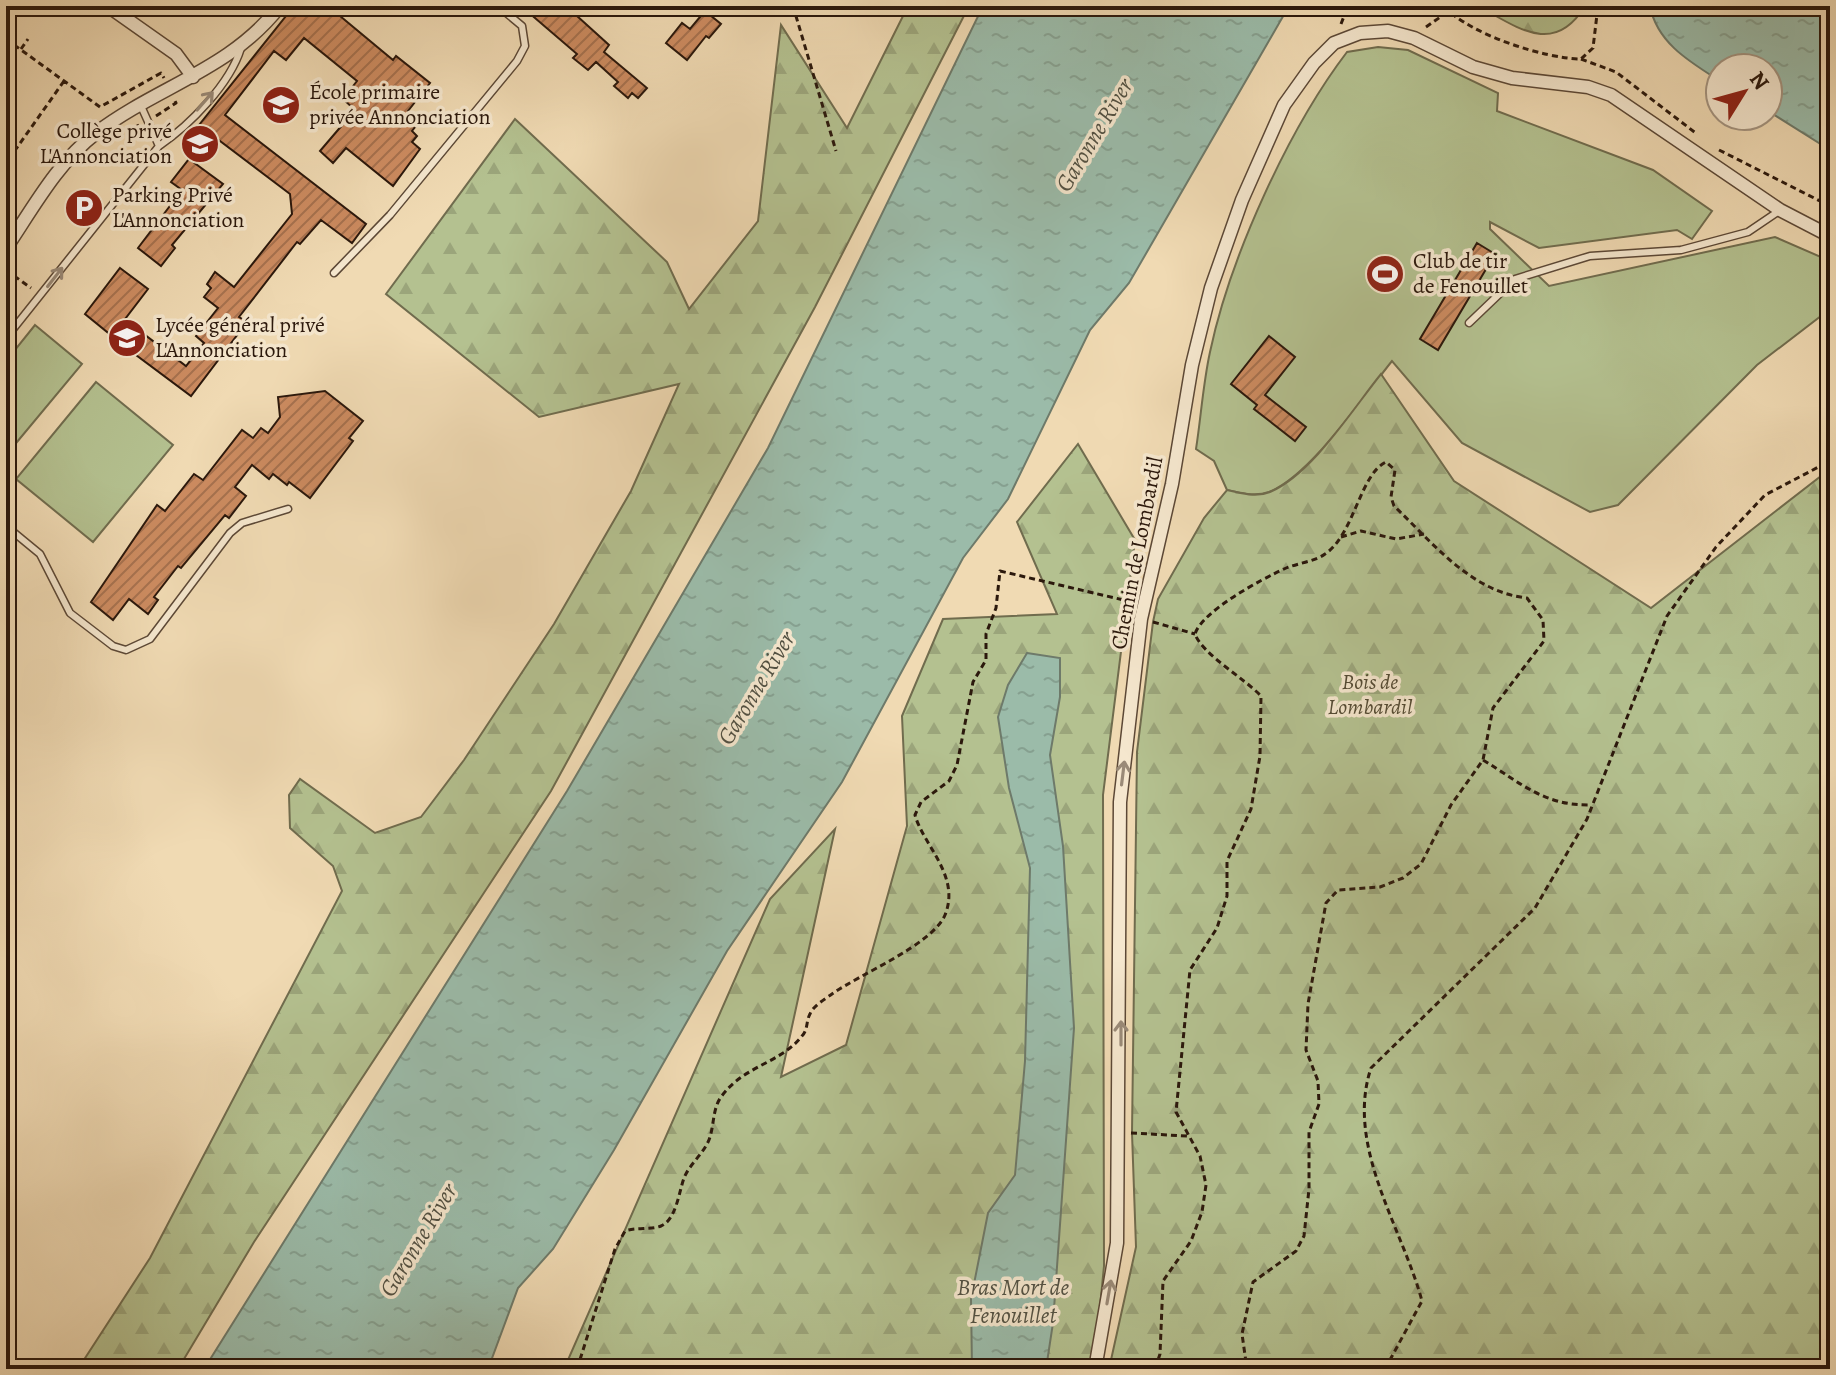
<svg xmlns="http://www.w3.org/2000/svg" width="1836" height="1375" viewBox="0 0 1836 1375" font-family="Alegreya,serif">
<defs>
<pattern id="forest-firs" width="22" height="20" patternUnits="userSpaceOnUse" patternTransform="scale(2)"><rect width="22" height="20" fill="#b4c190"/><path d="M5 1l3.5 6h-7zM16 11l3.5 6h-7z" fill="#9ba57b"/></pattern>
<pattern id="water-ripples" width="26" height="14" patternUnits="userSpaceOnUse" patternTransform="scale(2)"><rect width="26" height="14" fill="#9bbba9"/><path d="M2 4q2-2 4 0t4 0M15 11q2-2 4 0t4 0" fill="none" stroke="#86a090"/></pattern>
<pattern id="building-hatch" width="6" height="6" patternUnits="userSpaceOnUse" patternTransform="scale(2)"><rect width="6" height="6" fill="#cc8b60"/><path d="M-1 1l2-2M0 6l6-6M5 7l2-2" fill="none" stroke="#a6714e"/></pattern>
</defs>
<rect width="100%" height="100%" fill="#f0dab3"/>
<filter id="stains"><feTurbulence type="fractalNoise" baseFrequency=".0025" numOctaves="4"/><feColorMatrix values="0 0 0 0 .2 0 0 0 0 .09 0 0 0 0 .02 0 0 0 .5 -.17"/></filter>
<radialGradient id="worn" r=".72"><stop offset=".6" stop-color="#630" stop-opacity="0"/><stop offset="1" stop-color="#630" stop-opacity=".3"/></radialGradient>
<path fill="#b4c190" stroke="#706c4e" stroke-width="2" d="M1378,47L1408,50L1498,93L1497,111L1653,170L1712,211L1692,239L1677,230L1539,248L1490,222V229L1549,286L1775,237L1830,261V309L1757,365L1618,505L1590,512L1462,443L1392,361C1363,397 1311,475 1269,492C1255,497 1242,493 1227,490L1214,461L1196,449C1201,417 1203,384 1210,352C1230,257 1289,128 1347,52Z
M35,325L82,364L12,448L6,443V361Z
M96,382L173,445L93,542L16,479Z"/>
<path fill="url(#forest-firs)" stroke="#706c4e" stroke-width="2" d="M908,6H969L815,307L551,791L254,1242L178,1369H78L150,1258L342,891L333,866L290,828L289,795L300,779L375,833L421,817L464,760L554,624L631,491L679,384L539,417L386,294L515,119L667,262L689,309L758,221L781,25L847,128Z
M1478,6H1585C1554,57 1517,27 1478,6Z
M1381,374L1454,481L1651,608L1830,469V1369H1552L1543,1364L1540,1369H1109L1136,1247L1132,1133L1137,752L1153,622L1158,599L1204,518L1227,490C1242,493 1255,498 1270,492C1312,474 1352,410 1381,374Z
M1078,444L1135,540L1103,795L1104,1266L1094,1369H564L770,899L835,829L781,1077L846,1045L907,826L902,716L943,619L1057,614L1017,522Z"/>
<path fill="url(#water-ripples)" stroke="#6e7a6a" stroke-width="2" d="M983,6H1289L1129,283L1090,330L1008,499L963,558L842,782L727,951L614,1150L553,1249L518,1288L488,1369H204L567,791L768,448Z
M1650,6H1830V150L1768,111V68H1720V81C1690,62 1657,43 1650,6Z
M1027,653L1060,658V697L1050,755L1063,846L1074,1028L1053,1323L1046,1369H972L971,1299L988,1213L1015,1175L1025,1061L1030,868L1009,788L998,717L1008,685Z"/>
<path fill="url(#building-hatch)" stroke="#2b180c" stroke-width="2" d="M294,6H328L393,60L396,56L430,83L408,111L420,121L412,131L417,136L412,142L420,149L393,186L346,148L333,163L320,151L355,110L343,99L357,81L304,38L286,60L274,51L225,115L366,224L352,243L321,220L300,244L297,242L239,317L247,322L191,396L132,352L145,335L186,366L204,343L196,336L218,308L204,297L211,288L207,284L215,272L234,287L292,214L290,194L199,125Z
M521,6H566L609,45L604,52L647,88L638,98L632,93L628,98L614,86L618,82L596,62L588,70L573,58L577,54Z
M705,11L721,24L709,38L706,36L687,60L666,43L682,23L690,29Z
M189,159L223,184L172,245L175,248L161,266L138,248L182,190L171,182Z
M1477,243L1495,254L1438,350L1420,339Z
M120,268L148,289L112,336L85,314Z
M1269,336L1295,357L1265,395L1306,427L1295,441L1254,409L1257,405L1231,384Z
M325,391L363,421L349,438L353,441L310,498L289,482L287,485L273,474L269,479L252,465L235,487L246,496L229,518L225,515L181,568L178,566L154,597L158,600L148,614L129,599L113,620L91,602L157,505L165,511L194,474L203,480L242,430L253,438L261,428L268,433L280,417L278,397Z"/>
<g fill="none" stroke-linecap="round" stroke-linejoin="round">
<g stroke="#5c4836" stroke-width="9">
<path id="lane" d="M141,106L159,146
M334,273L390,215L517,61L525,46L522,26L498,6
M1469,323L1515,279L1590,256L1681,250L1748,232L1779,211
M6,338L159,146C190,125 230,84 241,48
M6,526L40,554L70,613L113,646L126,650L150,639L230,533L242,523L288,509"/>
</g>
<g stroke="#5c4836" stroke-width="15">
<path id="street" d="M108,6L176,54L193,77
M6,248C33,208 57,163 96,133C158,86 230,70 280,6
M1095,1369L1117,1243L1120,802L1141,619L1172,484L1192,365L1211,288L1242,200L1284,105L1314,63L1334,43L1360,33L1388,31L1414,38L1473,67L1512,78L1588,87L1611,95L1780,210L1830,236"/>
</g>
<path stroke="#2b180c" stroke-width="3" stroke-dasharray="6 4" stroke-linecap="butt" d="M793,6L836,151
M1444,6C1468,34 1546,59 1581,59L1593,48L1598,6
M1341,24L1348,6
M1426,27L1449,11
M6,39L100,107L161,73L164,78
M21,49L28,39
M1581,59L1616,72L1697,134
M156,116L176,103L174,99
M118,137L139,125
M6,141L16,149L64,81
M1719,150L1830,206
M6,270L31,288
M6,271L13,261
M1341,537L1361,531L1396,539L1424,534
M1153,622L1195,634
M1483,760C1521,783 1544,806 1591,805
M1131,1133L1187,1136
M577,1369L615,1249L625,1231C637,1227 651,1230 661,1226C676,1220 679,1192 684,1178C690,1163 705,1153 710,1137C714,1124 713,1108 721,1097C744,1065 780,1064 802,1036C808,1030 806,1021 810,1014C813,1006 825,999 832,994C860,974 932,945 945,915C961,876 923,845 915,815L921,802L949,781L957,765L973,682L986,660V634L996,608L1000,571L1132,602
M1155,1369L1160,1354L1163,1281L1191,1241L1202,1212L1206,1185L1200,1156L1176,1112L1190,970L1217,928L1227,896V861L1251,809L1260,756L1261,696C1244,678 1202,654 1195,634C1202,611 1262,579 1284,569C1297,563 1314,562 1325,554C1354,535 1360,474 1386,462L1395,470L1391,497L1394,506C1433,543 1471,592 1527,598L1543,620L1544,641L1493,708L1483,760L1451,805L1421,864L1403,878L1380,887L1338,890L1326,903L1308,1004L1306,1050L1318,1081L1319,1104L1309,1132V1189L1304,1236L1296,1251L1253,1282L1242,1334L1247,1369
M1385,1369L1422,1301C1402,1227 1345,1146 1371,1068L1535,908L1587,819L1667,616L1716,547L1765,495L1830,461"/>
<use href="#lane" stroke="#f5e7ce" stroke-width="6"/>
<use href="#street" stroke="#f5e7ce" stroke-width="12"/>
</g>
<defs><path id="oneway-shaft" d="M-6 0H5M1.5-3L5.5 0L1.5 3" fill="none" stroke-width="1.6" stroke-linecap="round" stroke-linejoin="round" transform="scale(2)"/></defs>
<g stroke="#9a8a77">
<use href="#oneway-shaft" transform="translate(205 101) rotate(-49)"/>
<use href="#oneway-shaft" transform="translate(55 277) rotate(-52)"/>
<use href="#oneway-shaft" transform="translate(1123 773) rotate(-83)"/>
<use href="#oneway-shaft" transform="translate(1121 1033) rotate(-90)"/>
<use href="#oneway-shaft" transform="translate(1109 1292) rotate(-80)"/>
</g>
<defs>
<g id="school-disc" transform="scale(2)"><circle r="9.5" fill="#8f2418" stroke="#f5e7ce"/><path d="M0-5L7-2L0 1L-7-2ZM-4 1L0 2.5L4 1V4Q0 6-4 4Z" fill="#fff"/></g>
<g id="parking-disc" transform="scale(2)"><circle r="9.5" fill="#8f2418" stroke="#f5e7ce"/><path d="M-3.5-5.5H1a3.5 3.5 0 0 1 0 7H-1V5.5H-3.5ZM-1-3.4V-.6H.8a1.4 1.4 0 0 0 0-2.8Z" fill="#fff"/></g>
<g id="stadium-disc" transform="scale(2)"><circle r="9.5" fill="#8f2418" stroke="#f5e7ce"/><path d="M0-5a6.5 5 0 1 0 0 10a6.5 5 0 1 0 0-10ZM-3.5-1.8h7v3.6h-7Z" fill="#fff"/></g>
</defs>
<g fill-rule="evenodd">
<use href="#school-disc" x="281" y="105"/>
<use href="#school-disc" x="200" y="144"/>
<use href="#parking-disc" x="84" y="208"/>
<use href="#stadium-disc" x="1385" y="274"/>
<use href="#school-disc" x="127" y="338"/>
</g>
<g text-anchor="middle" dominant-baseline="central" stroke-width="7" stroke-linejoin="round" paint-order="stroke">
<g font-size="22" fill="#2b180c" stroke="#f5e7ce" text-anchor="start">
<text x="309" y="92">École primaire<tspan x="309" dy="25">privée Annonciation</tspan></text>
<text x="172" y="131" text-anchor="end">Collège privé<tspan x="172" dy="25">L'Annonciation</tspan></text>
<text x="112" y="195">Parking Privé<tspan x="112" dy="25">L'Annonciation</tspan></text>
<text x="1413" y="261">Club de tir<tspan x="1413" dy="25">de Fenouillet</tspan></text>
<text x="155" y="325">Lycée général privé<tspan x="155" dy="25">L'Annonciation</tspan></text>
</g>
<g font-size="22" fill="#2b180c" stroke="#f5e7ce">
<text transform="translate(1137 553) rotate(-79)">Chemin de Lombardil</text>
</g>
<g font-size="22" font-style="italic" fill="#544b34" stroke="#f5e7ce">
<text x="1370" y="682">Bois de<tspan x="1370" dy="25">Lombardil</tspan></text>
</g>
<g font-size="24" font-style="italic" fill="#525143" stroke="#f5e7ce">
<text transform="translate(1094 135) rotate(-59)">Garonne River</text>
<text transform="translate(756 688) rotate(-59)">Garonne River</text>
<text transform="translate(418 1240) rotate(-59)">Garonne River</text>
<text x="1013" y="1287">Bras Mort de<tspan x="1013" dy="28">Fenouillet</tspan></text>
</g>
</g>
<rect width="1836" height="1375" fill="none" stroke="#f0dab3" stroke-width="32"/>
<rect x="8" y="8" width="1820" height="1359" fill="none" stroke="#2b180c" stroke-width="4"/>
<rect x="16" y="16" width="1804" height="1343" fill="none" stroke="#2b180c" stroke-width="2"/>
<g transform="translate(1744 92) rotate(53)"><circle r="38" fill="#f5e7ce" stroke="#a49480" stroke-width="2"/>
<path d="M0-6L14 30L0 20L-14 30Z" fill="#8f2418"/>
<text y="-12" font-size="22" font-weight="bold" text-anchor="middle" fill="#2b180c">N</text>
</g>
<rect width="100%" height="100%" filter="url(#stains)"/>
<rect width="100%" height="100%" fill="url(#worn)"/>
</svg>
